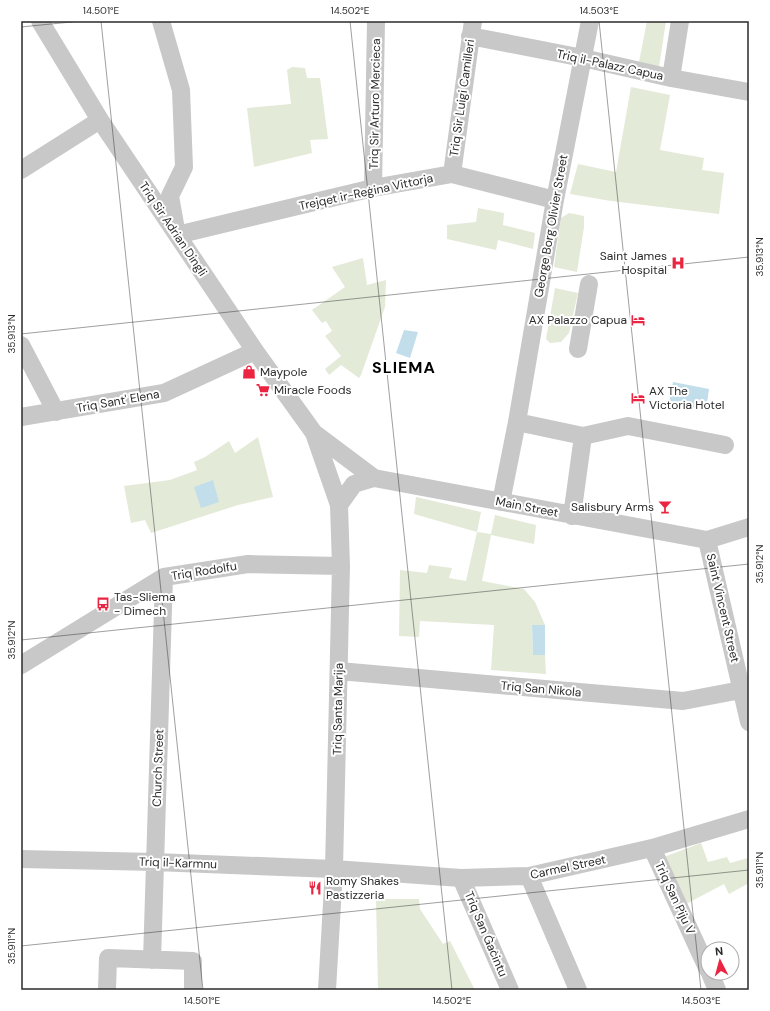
<svg xmlns="http://www.w3.org/2000/svg" width="770" height="1011" viewBox="0 0 770 1011" font-family="'DM Sans',sans-serif">
<rect width="100%" height="100%" fill="#fff"/>
<path fill="#e3ead8" d="M647,21H666L659,67L639,62Z
M292,67L305,68L307,78H320L328,139L310,140L312,153L254,167L247,108L291,104L287,70Z
M631,87L670,95L660,150L704,158L702,170L724,173L719,214L611,201L570,194L578,164L616,172Z
M478,208L504,213L503,225L535,233L533,249L498,240L496,250L447,239V225L476,222Z
M569,213L584,216V227L577,272L554,267L561,218Z
M363,258L367,285L386,280L385,307L361,375L359,378L341,365L329,375L325,369L341,356L325,336L332,331L326,321L322,323L312,310L345,287L332,267Z
M555,288L578,293L569,333L561,342L550,343L546,339Z
M258,437L273,497L238,505L151,533L145,520L131,523L124,486L170,480L197,470L194,462L205,457L229,441L235,453Z
M416,497L481,512L477,532L491,534L495,515L536,525L534,544L491,535L482,581L524,589L535,602L545,625H532L533,655H545L546,674L491,670L494,625L420,621L419,637L399,636L400,570L427,573L429,565L452,568L449,578L466,581L477,532L414,514Z
M701,843L708,862L727,857L730,863L748,858L749,861V883L729,894L724,884L686,904L664,857Z
M376,899H419L420,909L443,944L450,941L475,990H378Z"/>
<path fill="#c2deeb" d="M404,330L418,332L410,358L396,353Z
M673,382L709,389L706,410L669,403Z
M213,480L219,502L201,508L194,487Z
M532,625H545V655H533Z"/>
<g fill="none" stroke-linecap="round" stroke-linejoin="round">
<path stroke="#c8c8c8" stroke-width="18" d="M40,21L100,120L255,351L314,433L374,478L707,540L749,527
M161,21L181,90L184,167L170,196L177,235L373,188L452,174L555,200
M470,36L583,58L671,78L749,92
M671,78L680,21
M21,170L100,120
M452,174L473,21
M373,188L376,21
M21,345L56,412
M578,349L589,284
M21,417L164,393L255,351
M517,422L583,436L628,426L725,445
M314,433L339,505L341,566L334,869L327,990
M501,502L517,422L555,200L590,21
M339,505L354,484L374,478
M572,516L583,436
M707,540L749,722
M21,665L164,577L248,564L341,566
M339,671L683,701L741,690
M652,848L708,970
M21,859L155,862L334,869L461,878L529,876L652,848L749,819
M529,876L578,990
M461,878L510,990
M152,960L164,577
M710,973L717,990
M107,990L108,958L193,961V990"/>
</g>
<path fill="none" stroke="#2b2b2b" stroke-width="1" stroke-opacity="0.45" d="M101,21L203,990M350,21L452,990M599,21L701,990M21,27L81,21M21,334L749,257M21,640L749,564M21,946L749,870"/>
<defs>
<g id="hospital-bare" transform="scale(1.08)"><path d="M-5-5h3v3.5h4V-5h3V5h-3V1.5h-4V5h-3Z" fill="#eb2541" stroke="#fff" stroke-width="2.5" paint-order="stroke"/></g>
<g id="hotel-bare" transform="scale(1.08)"><path d="M-6-4.5h1.5V1H6V5H4.5V3h-9V5H-6ZM-4 0a1.8 1.8 0 1 1 3.6 0ZM.5 0V-2.5h3Q6-2.5 6 0Z" fill="#eb2541" stroke="#fff" stroke-width="2.5" paint-order="stroke"/></g>
<g id="shop-bare" transform="scale(1.08)"><path d="M-5-2.5h2.3a2.7 3.5 0 0 1 5.4 0H5L5.5 6h-11ZM-1.5-2.5h3a1.5 2.3 0 0 0-3 0Z" fill="#eb2541" stroke="#fff" stroke-width="2.5" paint-order="stroke"/></g>
<g id="supermarket-bare" transform="scale(1.08)"><path d="M-6-5.5h2.5l.6 2H6L4.5 2H-2.5L-4.4-4H-6ZM-1.5 3.2a1.3 1.3 0 1 0 .1 0ZM3 3.2a1.3 1.3 0 1 0 .1 0Z" fill="#eb2541" stroke="#fff" stroke-width="2.5" paint-order="stroke"/></g>
<g id="bar-bare" transform="scale(1.08)"><path d="M-6-5H6L.8 .8V4.5H3.5V6h-7V4.5H-.8V.8Z" fill="#eb2541" stroke="#fff" stroke-width="2.5" paint-order="stroke"/></g>
<g id="bus-bare" transform="scale(1.08)"><path d="M-5-6H5V4H4V6H2V4H-2V6H-4V4H-5ZM-3.5-4V0h7V-4ZM-3.5 1.2v1.5H-2V1.2ZM2 1.2v1.5H3.5V1.2Z" fill="#eb2541" stroke="#fff" stroke-width="2.5" paint-order="stroke"/></g>
<g id="restaurant-bare" transform="scale(1.08)"><path d="M-5-6h1v4h1v-4h1v4h1v-4h1v5L-1.5 .5V6h-2V.5L-5-1ZM5-6V6H3V1.5H1.5Q1.5-4 5-6Z" fill="#eb2541" stroke="#fff" stroke-width="2.5" paint-order="stroke"/></g>
</defs>
<g fill-rule="evenodd">
<use href="#hospital-bare" x="678" y="263"/>
<use href="#hotel-bare" x="638" y="320"/>
<use href="#shop-bare" x="249" y="372"/>
<use href="#supermarket-bare" x="263" y="390"/>
<use href="#hotel-bare" x="638" y="398"/>
<use href="#bar-bare" x="665" y="507"/>
<use href="#bus-bare" x="103" y="604"/>
<use href="#restaurant-bare" x="315" y="888"/>
</g>
<g text-anchor="middle" dominant-baseline="central" stroke-width="4" stroke-linejoin="round" paint-order="stroke">
<g font-size="12" fill="#2b2b2b" stroke="#fff">
<text transform="translate(610 65) rotate(12)">Triq il-Palazz Capua</text>
<text transform="translate(462 98) rotate(-82)">Triq Sir Luigi Camilleri</text>
<text transform="translate(375 104) rotate(-89)">Triq Sir Arturo Mercieca</text>
<text transform="translate(366 192) rotate(-12)">Trejqet ir-Reġina Vittorja</text>
<text transform="translate(551 226) rotate(-80)">George Borg Olivier Street</text>
<text transform="translate(173 229) rotate(56)">Triq Sir Adrian Dingli</text>
<text transform="translate(118 401) rotate(-10)">Triq Sant' Elena</text>
<text transform="translate(527 507) rotate(11)">Main Street</text>
<text transform="translate(204 571) rotate(-9)">Triq Rodolfu</text>
<text transform="translate(723 608) rotate(77)">Saint Vincent Street</text>
<text transform="translate(541 689) rotate(5)">Triq San Nikola</text>
<text transform="translate(338 709) rotate(-89)">Triq Santa Marija</text>
<text transform="translate(158 768) rotate(-88)">Church Street</text>
<text transform="translate(178 863) rotate(2)">Triq il-Karmnu</text>
<text transform="translate(568 867) rotate(-12)">Carmel Street</text>
<text transform="translate(675 898) rotate(65)">Triq San Piju V</text>
<text transform="translate(486 934) rotate(67)">Triq San Ġaċintu</text>
</g>
<g font-size="12" fill="#2b2b2b" stroke="#fff" text-anchor="start">
<text x="667" y="256" text-anchor="end">Saint James<tspan x="667" dy="14">Hospital</tspan></text>
<text x="627" y="320" text-anchor="end">AX Palazzo Capua</text>
<text x="260" y="372">Maypole</text>
<text x="274" y="390">Miracle Foods</text>
<text x="649" y="391">AX The<tspan x="649" dy="14">Victoria Hotel</tspan></text>
<text x="654" y="507" text-anchor="end">Salisbury Arms</text>
<text x="114" y="597">Tas-Sliema<tspan x="114" dy="14">- Dimech</tspan></text>
<text x="326" y="881">Romy Shakes<tspan x="326" dy="14">Pastizzeria</tspan></text>
</g>
<g font-size="16" font-weight="bold" letter-spacing="1" fill="#000" stroke="#fff">
<text x="404" y="367">SLIEMA</text>
</g>
</g>
<rect width="770" height="1011" fill="none" stroke="#ffffff" stroke-width="44"/>
<g transform="translate(720 961) rotate(354)"><circle r="19" fill="#ffffff" stroke="#aaaaaa"/>
<path d="M0-3L7 15L0 10L-7 15Z" fill="#eb2541"/>
<text y="-6" font-size="11" font-weight="bold" text-anchor="middle" fill="#2b2b2b">N</text>
</g>
<rect x="22" y="22" width="726" height="967" fill="none" stroke="#2b2b2b" stroke-width="1.5"/>
<g font-size="10" text-anchor="middle" fill="#2b2b2b">
<text x="101" y="14">14.501°E</text>
<text x="350" y="14">14.502°E</text>
<text x="599" y="14">14.503°E</text>
<text transform="translate(759 257) rotate(-90)" y="4">35.913°N</text>
<text transform="translate(11 334) rotate(-90)" y="4">35.913°N</text>
<text transform="translate(759 564) rotate(-90)" y="4">35.912°N</text>
<text transform="translate(11 640) rotate(-90)" y="4">35.912°N</text>
<text transform="translate(759 870) rotate(-90)" y="4">35.911°N</text>
<text transform="translate(11 946) rotate(-90)" y="4">35.911°N</text>
<text x="202" y="1004">14.501°E</text>
<text x="452" y="1004">14.502°E</text>
<text x="701" y="1004">14.503°E</text>
</g>
</svg>
